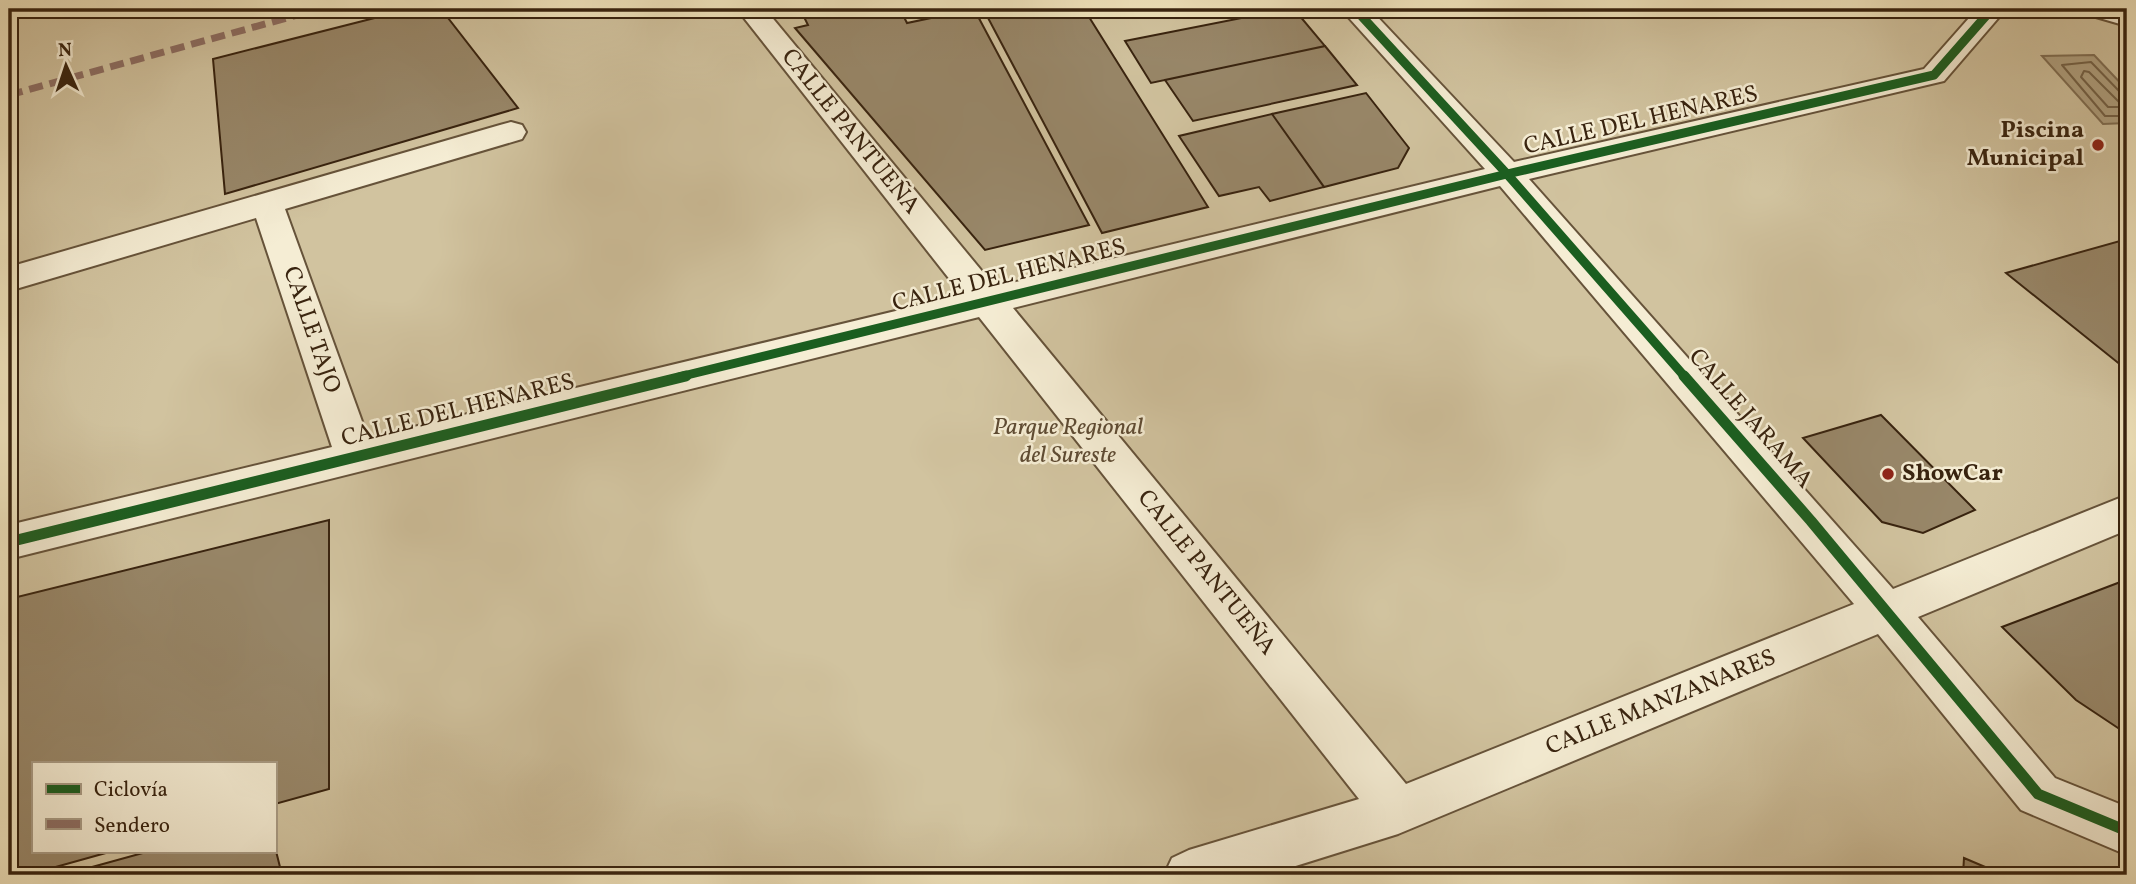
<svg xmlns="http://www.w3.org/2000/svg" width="2136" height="884" viewBox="0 0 2136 884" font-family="Vollkorn,serif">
<rect width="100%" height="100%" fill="#f0e4bd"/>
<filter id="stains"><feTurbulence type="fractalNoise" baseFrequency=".00286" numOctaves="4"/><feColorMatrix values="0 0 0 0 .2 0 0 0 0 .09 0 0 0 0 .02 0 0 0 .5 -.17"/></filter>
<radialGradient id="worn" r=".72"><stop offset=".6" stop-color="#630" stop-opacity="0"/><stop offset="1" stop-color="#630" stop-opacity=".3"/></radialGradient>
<path fill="#d1c39f" stroke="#847357" stroke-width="2" fill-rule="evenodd" d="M9,9H2127V875H9ZM33,763H275V851H33Z"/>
<path fill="#b1a282" stroke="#816f54" stroke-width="2" d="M2094,55L2127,90V123L2103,124L2042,56Z"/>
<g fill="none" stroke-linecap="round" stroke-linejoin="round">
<path stroke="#746248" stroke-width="2" d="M2084,71L2089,72L2119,102V107H2108L2081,77Z
M2127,94L2119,91L2091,62L2062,65L2105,116H2127"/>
</g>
<path fill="#988769" stroke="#38230f" stroke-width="2" d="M410,9H441L518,108L225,194L213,59Z
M821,9H844L848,17L900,9L907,23L974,9L1089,225L985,250L795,28L808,25L802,13Z
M1024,9H1084L1208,207L1102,233L987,16Z
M1287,9H1294L1325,46L1151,83L1125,41Z
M1325,46L1357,85L1193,121L1165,80Z
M1366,93L1409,148L1398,168L1324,187L1272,114Z
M1272,114L1324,187L1270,201L1259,187L1219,196L1179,136Z
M2127,239V370L2006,273Z
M1881,415L1975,510L1923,533L1882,522L1803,438Z
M329,520V789L275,804V763H33V851H113L27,875H9V599Z
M2123,581L2127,585V734L2076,700L2002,627Z
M275,847L282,875H63L150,851H275Z
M1964,858L2004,875H1963Z"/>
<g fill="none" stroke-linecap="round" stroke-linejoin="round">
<g stroke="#66533a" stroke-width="4">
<path id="minor" d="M737,9H765L995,287L1485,169L1341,9H1370L1514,162L1924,69L1977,9H2006L1944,81L1529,179L1893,589L2127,495V530L1918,617L2055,778L2127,807V855L2021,810L1878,634L1398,834L1267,875H1164L1172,858L1189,850L1359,799L979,317L9,559V525L332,447L256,218L9,291V267L500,125L511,122L522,125L526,132L522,139L285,209L368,438L962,295ZM1500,186L1854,604L1406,784L1013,308Z
M2085,9H2127V26L2089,15Z"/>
</g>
<use href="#minor" fill="#f5edd4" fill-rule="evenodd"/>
<path stroke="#8d6e63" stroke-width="7" stroke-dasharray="14 7" stroke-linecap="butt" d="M9,95L319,9"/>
<g stroke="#f5edd4" stroke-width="12">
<path id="cycleway-far1" d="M1355,9L1507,174L1685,377
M679,377L1507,174L1934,75L1992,9"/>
</g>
<g stroke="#f5edd4" stroke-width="16">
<path id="cycleway" d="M1684,376L1811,521L2038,794L2127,831
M9,542L686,376"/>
</g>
<use href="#cycleway-far1" stroke="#1b5e20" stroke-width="9"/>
<use href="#cycleway" stroke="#1b5e20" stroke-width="11"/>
</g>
<g fill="#8f2418" stroke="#f5edd4" stroke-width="2.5">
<circle cx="2098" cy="145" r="7"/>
<circle cx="1888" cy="474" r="7"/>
</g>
<g text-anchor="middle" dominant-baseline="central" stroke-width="5" stroke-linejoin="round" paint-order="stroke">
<g font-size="24" fill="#38230f" stroke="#f5edd4">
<text transform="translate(1641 121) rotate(-13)">CALLE DEL HENARES</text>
<text transform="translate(850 132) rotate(51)">CALLE PANTUEÑA</text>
<text transform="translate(1009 276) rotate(-14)">CALLE DEL HENARES</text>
<text transform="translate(311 330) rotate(71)">CALLE TAJO</text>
<text transform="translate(458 411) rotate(-14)">CALLE DEL HENARES</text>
<text transform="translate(1750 419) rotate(49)">CALLE JARAMA</text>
<text transform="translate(1206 573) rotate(51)">CALLE PANTUEÑA</text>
<text transform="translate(1661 703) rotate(-22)">CALLE MANZANARES</text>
</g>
<g font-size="24" font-weight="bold" fill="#38230f" stroke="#f5edd4" text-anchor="end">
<text x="2084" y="131">Piscina<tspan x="2084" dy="28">Municipal</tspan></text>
<text x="1902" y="474" text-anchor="start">ShowCar</text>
</g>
<g font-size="24" font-style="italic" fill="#5e4b33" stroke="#f5edd4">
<text x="1068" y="428">Parque Regional<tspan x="1068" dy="28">del Sureste</tspan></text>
</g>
</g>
<rect width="2136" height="884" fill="none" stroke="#f0e4bd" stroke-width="35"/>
<rect x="10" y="10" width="2115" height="863" fill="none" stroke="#38230f" stroke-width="3.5"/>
<rect x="18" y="18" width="2101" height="849" fill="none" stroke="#38230f" stroke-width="2"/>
<rect x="32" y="762" width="245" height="91" fill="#f5edd4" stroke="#a99c85" stroke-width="2"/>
<rect x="46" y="784" width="35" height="10" fill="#1b5e20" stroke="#a99c85" stroke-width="2"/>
<text x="94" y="796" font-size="21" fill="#38230f">Ciclovía</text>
<rect x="46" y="819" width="35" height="10" fill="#8d6e63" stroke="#a99c85" stroke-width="2"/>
<text x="94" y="832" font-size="21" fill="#38230f">Sendero</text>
<g transform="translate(66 66) rotate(357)" stroke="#f5edd4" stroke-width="5" paint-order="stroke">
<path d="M0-5L12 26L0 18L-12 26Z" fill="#38230f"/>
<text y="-10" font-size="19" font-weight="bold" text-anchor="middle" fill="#38230f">N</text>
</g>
<rect width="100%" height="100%" filter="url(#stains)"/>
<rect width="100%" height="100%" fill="url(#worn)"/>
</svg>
